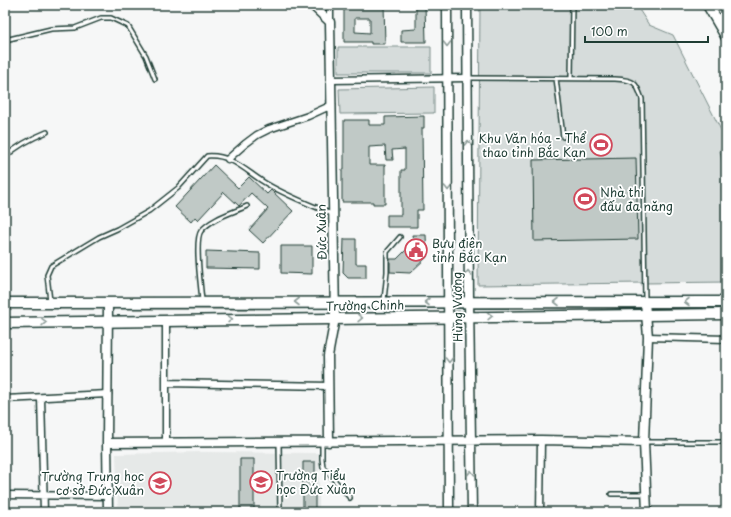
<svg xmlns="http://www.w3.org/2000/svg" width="731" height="517" viewBox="0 0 731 517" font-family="'Playpen Sans',sans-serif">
<rect width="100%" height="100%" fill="#f6f7f7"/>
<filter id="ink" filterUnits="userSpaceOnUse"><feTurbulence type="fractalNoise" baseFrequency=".025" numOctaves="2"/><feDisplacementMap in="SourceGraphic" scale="8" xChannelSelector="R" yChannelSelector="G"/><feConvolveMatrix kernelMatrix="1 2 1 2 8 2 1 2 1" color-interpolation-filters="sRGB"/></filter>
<g filter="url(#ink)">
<path fill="#e6e9e8" d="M202,452L319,453V512H118L116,454Z"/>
<path fill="#d6dcdb" stroke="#7a8c88" d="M480,5H636L649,25L673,35L725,138L720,151L724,170L722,191L726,205V282L478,285Z
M338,47H431V73H338Z
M434,87V113L340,114L339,89Z"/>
<path fill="#c0c9c6" stroke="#1f3d34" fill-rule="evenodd" d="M344,5H384L385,44H371V42H344ZM355,18H370V33L355,32Z
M416,5H425L426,42H401V30L416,29Z
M424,116V128H422L423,210H417V227H387V215H401V170H405V149L392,150L393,160H386L385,146L369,147V165H385V204H373V202H342V170H344V120H369V125H385V117Z
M636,158L638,239L534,241L533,160Z
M214,165L238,188L249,177L267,194L271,190L293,211L263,243L249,230L268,209L251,193L239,206L224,192L198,220L195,217L191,222L175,207Z
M412,235H426L427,257L410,273L390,272V259H397L413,243Z
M344,239H356V264H366V278H348L343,273Z
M281,246H312V274L281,273Z
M206,251L260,253V269L206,268Z
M240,459H254V512H240Z
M303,462H315V512H303Z"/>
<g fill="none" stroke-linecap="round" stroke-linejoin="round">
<g stroke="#1f3d34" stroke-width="6">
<path id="service" d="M5,40L51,29L75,28L101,18H111L128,26L146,56L155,79
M469,78L615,79C634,80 636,81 642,99L645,300
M556,78L563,137
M571,78L572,5
M5,157C17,146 32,138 47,132
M384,300L387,272V252L400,237
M50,301L47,275L51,266L99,237L117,229L149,211L178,188L207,156C230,154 245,170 262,181C282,194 309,204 332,214
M202,301C201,287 194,240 201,231C212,218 232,213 247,206
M279,442L280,512
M322,442V459L323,467L350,498
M646,442H726
M611,494H645"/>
</g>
<g stroke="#1f3d34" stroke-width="9">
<path id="minor" d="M330,5V22
M331,80L467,78
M228,159L245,144L257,135L269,129L308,116L332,105
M648,337L726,339
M166,383L328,386
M41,398L44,512
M5,399L108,394
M166,442V320
M5,495L108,496
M540,512L541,440"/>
</g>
<g stroke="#1f3d34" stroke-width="11">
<path id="tertiary" d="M312,5L330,22L335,318L328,356L329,442
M447,5L449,512
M467,5L469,302L472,512
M645,302L648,337L644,442L647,512
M107,443L541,440L644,442
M108,512L107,443L108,303"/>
</g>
<g stroke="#1f3d34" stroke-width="13">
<path id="primary" d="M708,5L726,36
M721,5L726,14
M5,303L726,302
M5,323L726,314"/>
</g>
<use href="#service" stroke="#fff" stroke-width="3"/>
<use href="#minor" stroke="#fff" stroke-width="6"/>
<use href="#tertiary" stroke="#fff" stroke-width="8"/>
<use href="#primary" stroke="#fff" stroke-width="10"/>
</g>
<defs><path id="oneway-chevron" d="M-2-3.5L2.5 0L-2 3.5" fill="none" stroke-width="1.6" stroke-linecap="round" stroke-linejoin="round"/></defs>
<g stroke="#8f9e9a">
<use href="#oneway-chevron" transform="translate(447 44) rotate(90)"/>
<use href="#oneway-chevron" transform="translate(468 143) rotate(-90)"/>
<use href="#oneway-chevron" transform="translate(448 188) rotate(90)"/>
<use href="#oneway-chevron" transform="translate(468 273) rotate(-90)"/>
<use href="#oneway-chevron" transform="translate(297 302) rotate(180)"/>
<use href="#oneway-chevron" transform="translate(427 302) rotate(180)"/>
<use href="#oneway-chevron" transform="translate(557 302) rotate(180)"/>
<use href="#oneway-chevron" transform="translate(687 302) rotate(180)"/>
<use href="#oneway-chevron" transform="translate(490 316) rotate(-1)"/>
<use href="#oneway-chevron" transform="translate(360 318) rotate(-1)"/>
<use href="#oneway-chevron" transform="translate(230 319) rotate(-1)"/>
<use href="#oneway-chevron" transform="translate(44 322) rotate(-1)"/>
<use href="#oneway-chevron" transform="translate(449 360) rotate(90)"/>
<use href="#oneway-chevron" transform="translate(471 473) rotate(-91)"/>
</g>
</g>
<defs>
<g id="stadium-ring" transform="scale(1.15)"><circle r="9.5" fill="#fff" stroke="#d1495b" stroke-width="1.5"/><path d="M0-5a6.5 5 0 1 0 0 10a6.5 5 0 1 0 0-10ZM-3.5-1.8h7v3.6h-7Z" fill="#d1495b"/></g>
<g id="civic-ring" transform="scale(1.15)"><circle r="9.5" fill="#fff" stroke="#d1495b" stroke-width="1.5"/><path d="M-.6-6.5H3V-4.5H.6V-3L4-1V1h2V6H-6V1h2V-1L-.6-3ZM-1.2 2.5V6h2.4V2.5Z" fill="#d1495b"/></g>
<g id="school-ring" transform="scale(1.15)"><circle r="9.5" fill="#fff" stroke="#d1495b" stroke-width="1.5"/><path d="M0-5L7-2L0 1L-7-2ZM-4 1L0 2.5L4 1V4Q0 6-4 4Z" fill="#d1495b"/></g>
</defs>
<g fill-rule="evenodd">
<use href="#stadium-ring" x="601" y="145"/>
<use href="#stadium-ring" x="585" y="199"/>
<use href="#civic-ring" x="416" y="250"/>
<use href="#school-ring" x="261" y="482"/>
<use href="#school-ring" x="160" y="483"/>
</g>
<g text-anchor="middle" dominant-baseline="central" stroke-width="3.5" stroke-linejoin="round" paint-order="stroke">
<g font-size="12" fill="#1f3d34" stroke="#fff" text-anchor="start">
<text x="586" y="138" text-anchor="end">Khu Văn hóa - Thể<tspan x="586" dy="14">thao tỉnh Bắc Kạn</tspan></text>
<text x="600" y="192">Nhà thi<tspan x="600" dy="14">đấu đa năng</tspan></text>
<text x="432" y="243">Bưu điện<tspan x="432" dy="14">tỉnh Bắc Kạn</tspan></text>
<text x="276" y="475">Trường Tiểu<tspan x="276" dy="14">học Đức Xuân</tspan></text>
<text x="144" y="476" text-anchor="end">Trường Trung học<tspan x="144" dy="14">cơ sở Đức Xuân</tspan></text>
</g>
<g font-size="12" fill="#1f3d34" stroke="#fff">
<text transform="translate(321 232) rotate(-91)">Đức Xuân</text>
<text transform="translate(365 305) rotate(-1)">Trường Chinh</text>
<text transform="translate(457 307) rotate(-91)">Hùng Vương</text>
</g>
</g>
<rect width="731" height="517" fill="none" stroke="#fff" stroke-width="20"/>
<rect x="10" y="10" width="711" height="497" fill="none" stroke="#1f3d34" stroke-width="1.5" filter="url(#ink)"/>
<path d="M585 36v6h123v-6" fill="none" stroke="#1f3d34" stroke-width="2"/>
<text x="591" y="36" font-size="12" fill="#1f3d34" stroke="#ffffff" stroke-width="3" paint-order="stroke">100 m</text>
</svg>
